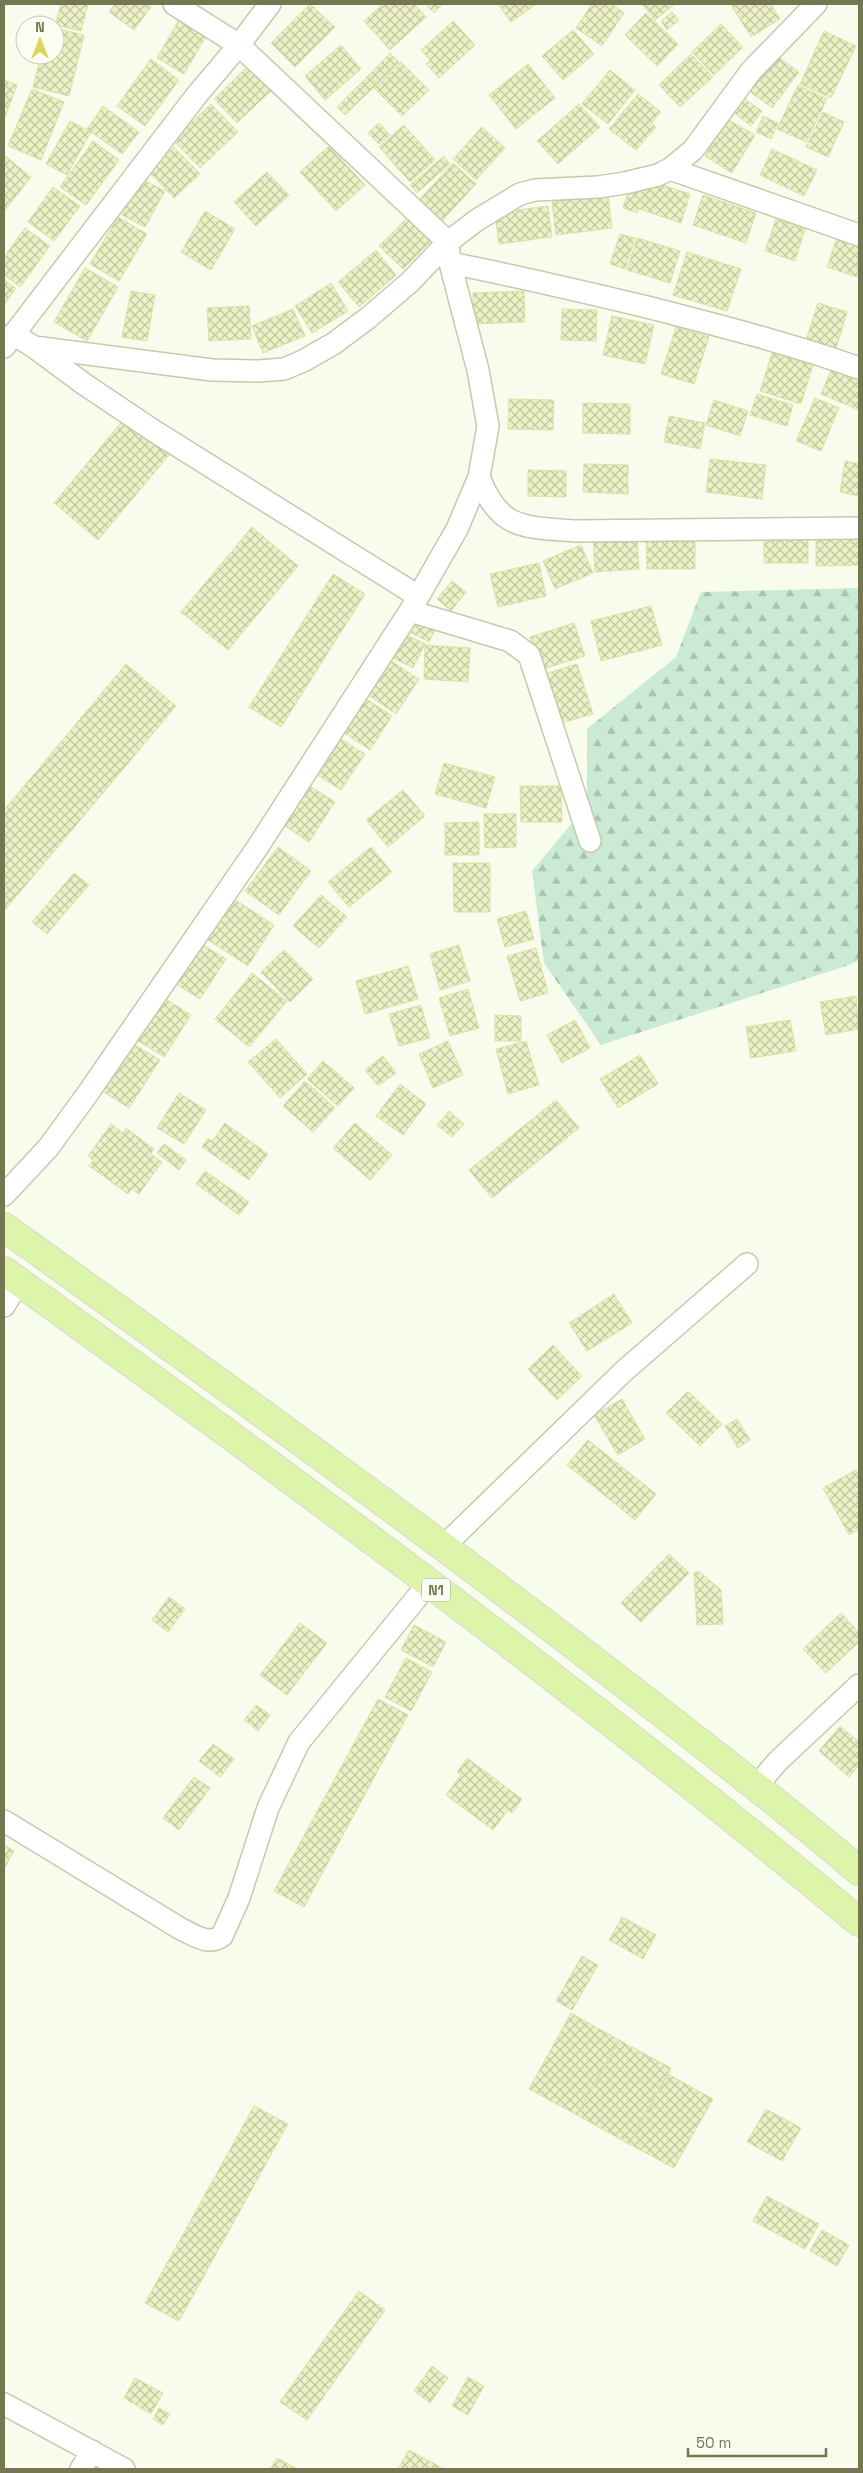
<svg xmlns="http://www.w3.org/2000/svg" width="863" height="2473" viewBox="0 0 863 2473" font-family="'Space Grotesk',sans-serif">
<defs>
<pattern id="forest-firs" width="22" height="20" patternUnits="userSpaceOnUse" patternTransform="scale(1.25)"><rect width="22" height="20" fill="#cbead4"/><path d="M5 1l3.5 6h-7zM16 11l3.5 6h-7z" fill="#a9c2ae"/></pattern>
<pattern id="building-cross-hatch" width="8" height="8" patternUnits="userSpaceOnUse" patternTransform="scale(1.25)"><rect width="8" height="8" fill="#ebf0c5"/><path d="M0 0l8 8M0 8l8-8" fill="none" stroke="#c3c7a2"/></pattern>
</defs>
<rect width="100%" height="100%" fill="#f7fcec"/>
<path fill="url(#forest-firs)" d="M859,588V960L849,965L601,1045L544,963L532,871L587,805V729L676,657L701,592Z"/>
<path fill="url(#building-cross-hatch)" stroke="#dce2a7" d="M61,4H88L81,31L55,25Z
M115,4H146L151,7L134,30L109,12Z
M310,4L335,27L295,67L271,43Z
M383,4H414L426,17L390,50L364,21Z
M425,4H443L434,13Z
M498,4H536L511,22Z
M592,4H612L624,13L602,46L576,28Z
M642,4H675L655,20Z
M733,4H771L780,19L751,37L731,5Z
M672,12L679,20L667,30L661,21Z
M646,13L678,44L657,66L625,35Z
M182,14L210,30L184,74L157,58Z
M453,21L475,45L439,78L426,64L430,60L421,50Z
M721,24L743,47L714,75L692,52Z
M55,28L84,35L69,96L33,87L41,55H55Z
M573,30L594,54L563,80L542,56Z
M824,31L856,46L831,98L800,84Z
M341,45L361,69L325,100L305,76Z
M390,53L399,62L377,84L369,75Z
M691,54L713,77L680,107L659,85Z
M774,54L799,72L772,108L748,90Z
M151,59L179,80L145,126L117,106Z
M401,62L429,90L402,116L374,88Z
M528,64L555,98L516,129L489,95Z
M249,65L273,89L237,123L214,99Z
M610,70L635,90L608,124L582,104Z
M369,75L377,84L345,115L337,107Z
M4,80L17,85L4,120Z
M798,85L827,99L806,142L777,129Z
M32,89L64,102L41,160L8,146Z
M638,94L661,112L651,123L656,127L636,150L609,129Z
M739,95L762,111L751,126L729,109Z
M211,104L238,132L200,168L173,140Z
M579,104L600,127L558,164L537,141Z
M103,106L139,132L122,154L87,129Z
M823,112L844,122L828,157L806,147Z
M763,116L778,123L771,139L756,132Z
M727,119L755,135L732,173L705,156Z
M70,121L91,132L67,175L46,164Z
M379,123L390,135L379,144L368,133Z
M404,125L435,160L410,182L379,147Z
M482,127L505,148L476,180L453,159Z
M93,141L119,160L86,205L60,187Z
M329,146L365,185L336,211L300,172Z
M174,147L200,174L174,198L148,171Z
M772,149L817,170L804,196L760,175Z
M4,155L31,177L5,210H4Z
M444,156L450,164L417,193L410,185Z
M453,163L476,184L442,221L419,200Z
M267,172L289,195L256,226L234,202Z
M142,179L165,191L145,227L122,215Z
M647,180L690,194L681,223L639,209L637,213L623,208L631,183Z
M53,187L80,206L54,241L28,222Z
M608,195L612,228L556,235L552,202Z
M703,195L756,213L746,243L693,225Z
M548,206L552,237L499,244L495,213Z
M205,211L235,229L211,270L181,252Z
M118,217L147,234L119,281L90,264Z
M408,217L432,240L403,269L379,246Z
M776,219L805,229L795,261L765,251Z
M25,228L50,246L20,287L4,275V257Z
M620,234L635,238L625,269L610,264Z
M637,238L680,251L670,283L627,270Z
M837,238L859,246L857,277L827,267Z
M376,250L396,275L359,307L338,282Z
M687,252L741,269L727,311L673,295Z
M85,268L118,287L87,341L54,322Z
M4,280L16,288L4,305Z
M331,283L348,311L312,333L295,306Z
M131,291L155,295L147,341L122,337Z
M524,291L525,322L474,324L473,293Z
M818,303L847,312L836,349L806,340Z
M249,306L251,339L209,341L207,308Z
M293,309L305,336L263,353L252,326Z
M562,309L597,310L596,341L561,340Z
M612,316L654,325L645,364L603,355Z
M676,327L709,337L694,384L661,374Z
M772,353L813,365L801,404L760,391Z
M832,368L859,379V410L821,394Z
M757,394L793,405L787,426L750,415Z
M815,398L839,408L821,451L796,441Z
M509,399L554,400L553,430L508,429Z
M714,400L748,411L740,436L706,425Z
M583,403L630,404V434L583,433Z
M669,416L705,423L700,449L664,442Z
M125,418L169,455L98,540L54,503Z
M710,459L766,465L762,499L706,492Z
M845,461L859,464V496L840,492Z
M584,464L628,465V494L583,492Z
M528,470L566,471V497L528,496Z
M252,527L298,566L228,650L181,612Z
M808,534V563H764V535Z
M816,534H859V565L816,566Z
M637,535L639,569L595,572L593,538Z
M646,535H695V569H647Z
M581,545L593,573L555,589L543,561Z
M539,563L546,596L498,607L490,574Z
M333,574L365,594L281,727L249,707Z
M452,581L466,592L451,611L437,599Z
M651,606L662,645L601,661L591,621Z
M414,615L437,626L429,642L407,631Z
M574,623L585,656L540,670L530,637Z
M405,634L425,644L413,668L393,658Z
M425,645L470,648L468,682L424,679Z
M390,660L419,679L396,714L368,695Z
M126,664L176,706L5,910L4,810Z
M577,664L593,714L558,724L542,675Z
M365,698L392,716L370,750L343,732Z
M339,738L365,754L341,790L316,774Z
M444,763L495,777L486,808L435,794Z
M307,784L335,802L309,842L282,824Z
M520,786H561L562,822H521Z
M403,790L425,816L388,847L366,820Z
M484,814H516V847L485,848Z
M479,822V855H445V823Z
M278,847L311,871L279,915L245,891Z
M371,847L392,872L349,907L328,882Z
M453,863H490V912H454Z
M74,873L89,885L47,934L32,922Z
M321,895L347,917L319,948L293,926Z
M231,897L274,925L248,966L205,938Z
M526,911L534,939L505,947L497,919Z
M202,944L226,959L200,999L176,984Z
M459,945L470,981L440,990L430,954Z
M536,948L548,993L520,1001L507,956Z
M284,950L313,979L290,1002L261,972Z
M408,966L418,999L365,1014L356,981Z
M252,973L287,1001L249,1047L215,1019Z
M468,989L479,1028L450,1036L439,998Z
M856,996L859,1029L826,1035L820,1002Z
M164,998L191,1015L164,1057L137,1040Z
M421,1005L430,1038L399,1046L389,1014Z
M495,1015L521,1016V1041H495Z
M575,1020L590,1048L562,1063L547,1035Z
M790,1020L796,1051L751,1058L746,1027Z
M276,1039L307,1074L280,1098L248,1062Z
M448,1041L463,1075L433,1088L419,1054Z
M526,1041L539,1085L508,1094L496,1049Z
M133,1044L160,1060L129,1108L102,1091Z
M640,1055L658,1084L618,1108L600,1079Z
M383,1056L396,1073L378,1086L365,1070Z
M323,1061L354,1088L338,1106L307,1079Z
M305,1081L335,1108L313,1132L283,1106Z
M400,1084L426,1104L403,1135L376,1116Z
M179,1093L206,1110L184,1144L157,1128Z
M556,1100L579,1128L492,1198L469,1170Z
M449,1111L464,1124L452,1137L437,1125Z
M225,1123L268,1154L249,1180L202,1147L208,1138L212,1141Z
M355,1123L392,1155L370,1180L333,1148Z
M111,1124L123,1133L126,1128L154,1149L151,1154L162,1162L139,1194L132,1189L128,1194L89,1166L93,1161L88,1156Z
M164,1144L186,1160L179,1170L157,1153Z
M205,1171L249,1202L239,1215L196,1184Z
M614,1294L632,1323L587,1351L569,1323Z
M553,1345L582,1376L557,1400L528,1369Z
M688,1391L722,1424L700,1446L666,1413Z
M622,1399L645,1439L618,1455L594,1415Z
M737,1419L750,1440L738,1448L725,1426Z
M588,1440L656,1494L635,1520L567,1465Z
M856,1470L859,1475V1529L849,1535L823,1488Z
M669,1554L689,1573L641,1622L621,1603Z
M694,1572H700L721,1590L723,1624L697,1625Z
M169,1597L185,1609L168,1632L152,1620Z
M841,1613L859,1633V1642L826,1673L803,1649Z
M300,1623L327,1643L287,1695L260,1675Z
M414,1625L446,1642L433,1667L401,1650Z
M406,1658L432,1672L411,1711L385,1697Z
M378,1699L408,1715L304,1907L274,1891Z
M256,1705L270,1715L258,1731L244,1720Z
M840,1726L859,1742V1765L849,1777L819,1751Z
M213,1744L234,1759L220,1777L199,1761Z
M467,1758L522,1799L512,1813L508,1810L493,1830L446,1795L461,1775L457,1772Z
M194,1777L210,1788L179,1830L163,1818Z
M4,1845L14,1851L4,1869Z
M622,1917L656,1935L643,1959L609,1940Z
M582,1956L598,1965L572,2010L556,2001Z
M571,2013L619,2040L577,2115L529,2089Z
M619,2040L671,2068L629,2144L577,2115Z
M668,2074L713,2099L674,2168L629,2144Z
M254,2106L288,2124L179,2321L145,2303Z
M766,2109L801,2128L782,2161L747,2142Z
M767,2196L819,2224L805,2249L753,2221Z
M822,2230L849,2245L837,2266L810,2251Z
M359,2291L385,2310L307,2420L280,2402Z
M432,2366L448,2378L430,2403L414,2391Z
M468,2377L484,2386L468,2415L452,2406Z
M135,2378L163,2393L151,2414L124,2398Z
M159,2408L170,2414L163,2425L153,2419Z
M409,2450L444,2469H398Z
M277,2458L298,2469H270Z"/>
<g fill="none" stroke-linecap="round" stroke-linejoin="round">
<g stroke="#c5caac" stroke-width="24">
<path id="minor" d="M670,169L859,235
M450,263C517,276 584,292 651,308C721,326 791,344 859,368
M13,334L34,347L212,370L259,371L284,369L303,361L333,344L368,318L410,282L448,242L477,220L520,194L535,190L598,187L625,183L658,175L670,169L693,150L751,71L816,4
M4,347L196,96L239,45L270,4
M34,347L84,384L154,431L418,596
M479,477C499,530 524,527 576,531L859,528
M410,611L510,641L529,655L590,841
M4,1195L48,1148L86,1096L257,848L410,611L457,529L479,477L488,426L478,370L450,263L448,242L239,45L174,4
M4,1306L19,1282
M443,1547L624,1371L747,1264
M756,1787L777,1762L859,1685
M4,1821L181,1929C194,1935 208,1946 222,1936L239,1898L268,1808L299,1742L428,1584
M4,2404L124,2469
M81,2469L92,2451"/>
</g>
<g stroke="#d8d9ce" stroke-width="30">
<path id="major" d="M4,1227C221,1383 438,1539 649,1703C720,1758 791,1813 859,1871
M4,1271C294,1480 584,1693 859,1922"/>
</g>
<use href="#minor" stroke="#fff" stroke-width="21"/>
<use href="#major" stroke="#dcf5aa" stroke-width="28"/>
</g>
<g text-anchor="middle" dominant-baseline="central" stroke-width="5" stroke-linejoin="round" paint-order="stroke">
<rect fill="#fbfef3" stroke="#9ca081" stroke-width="1" x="422" y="1578.5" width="28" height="23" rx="4"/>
<g font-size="14" font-weight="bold" fill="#747750">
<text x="436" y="1590">N1</text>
</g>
</g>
<rect width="863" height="2473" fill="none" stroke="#747750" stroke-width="10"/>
<g transform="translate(40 40)"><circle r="24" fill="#fbfef3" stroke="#c5c8b2"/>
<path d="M0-4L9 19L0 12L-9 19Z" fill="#ddd45a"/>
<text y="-8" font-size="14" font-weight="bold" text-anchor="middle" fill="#747750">N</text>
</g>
<path d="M688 2448v8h138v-8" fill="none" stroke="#747750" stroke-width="2.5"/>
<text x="696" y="2448" font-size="15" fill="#747750" stroke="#fbfef3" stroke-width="4" paint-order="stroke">50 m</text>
</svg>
